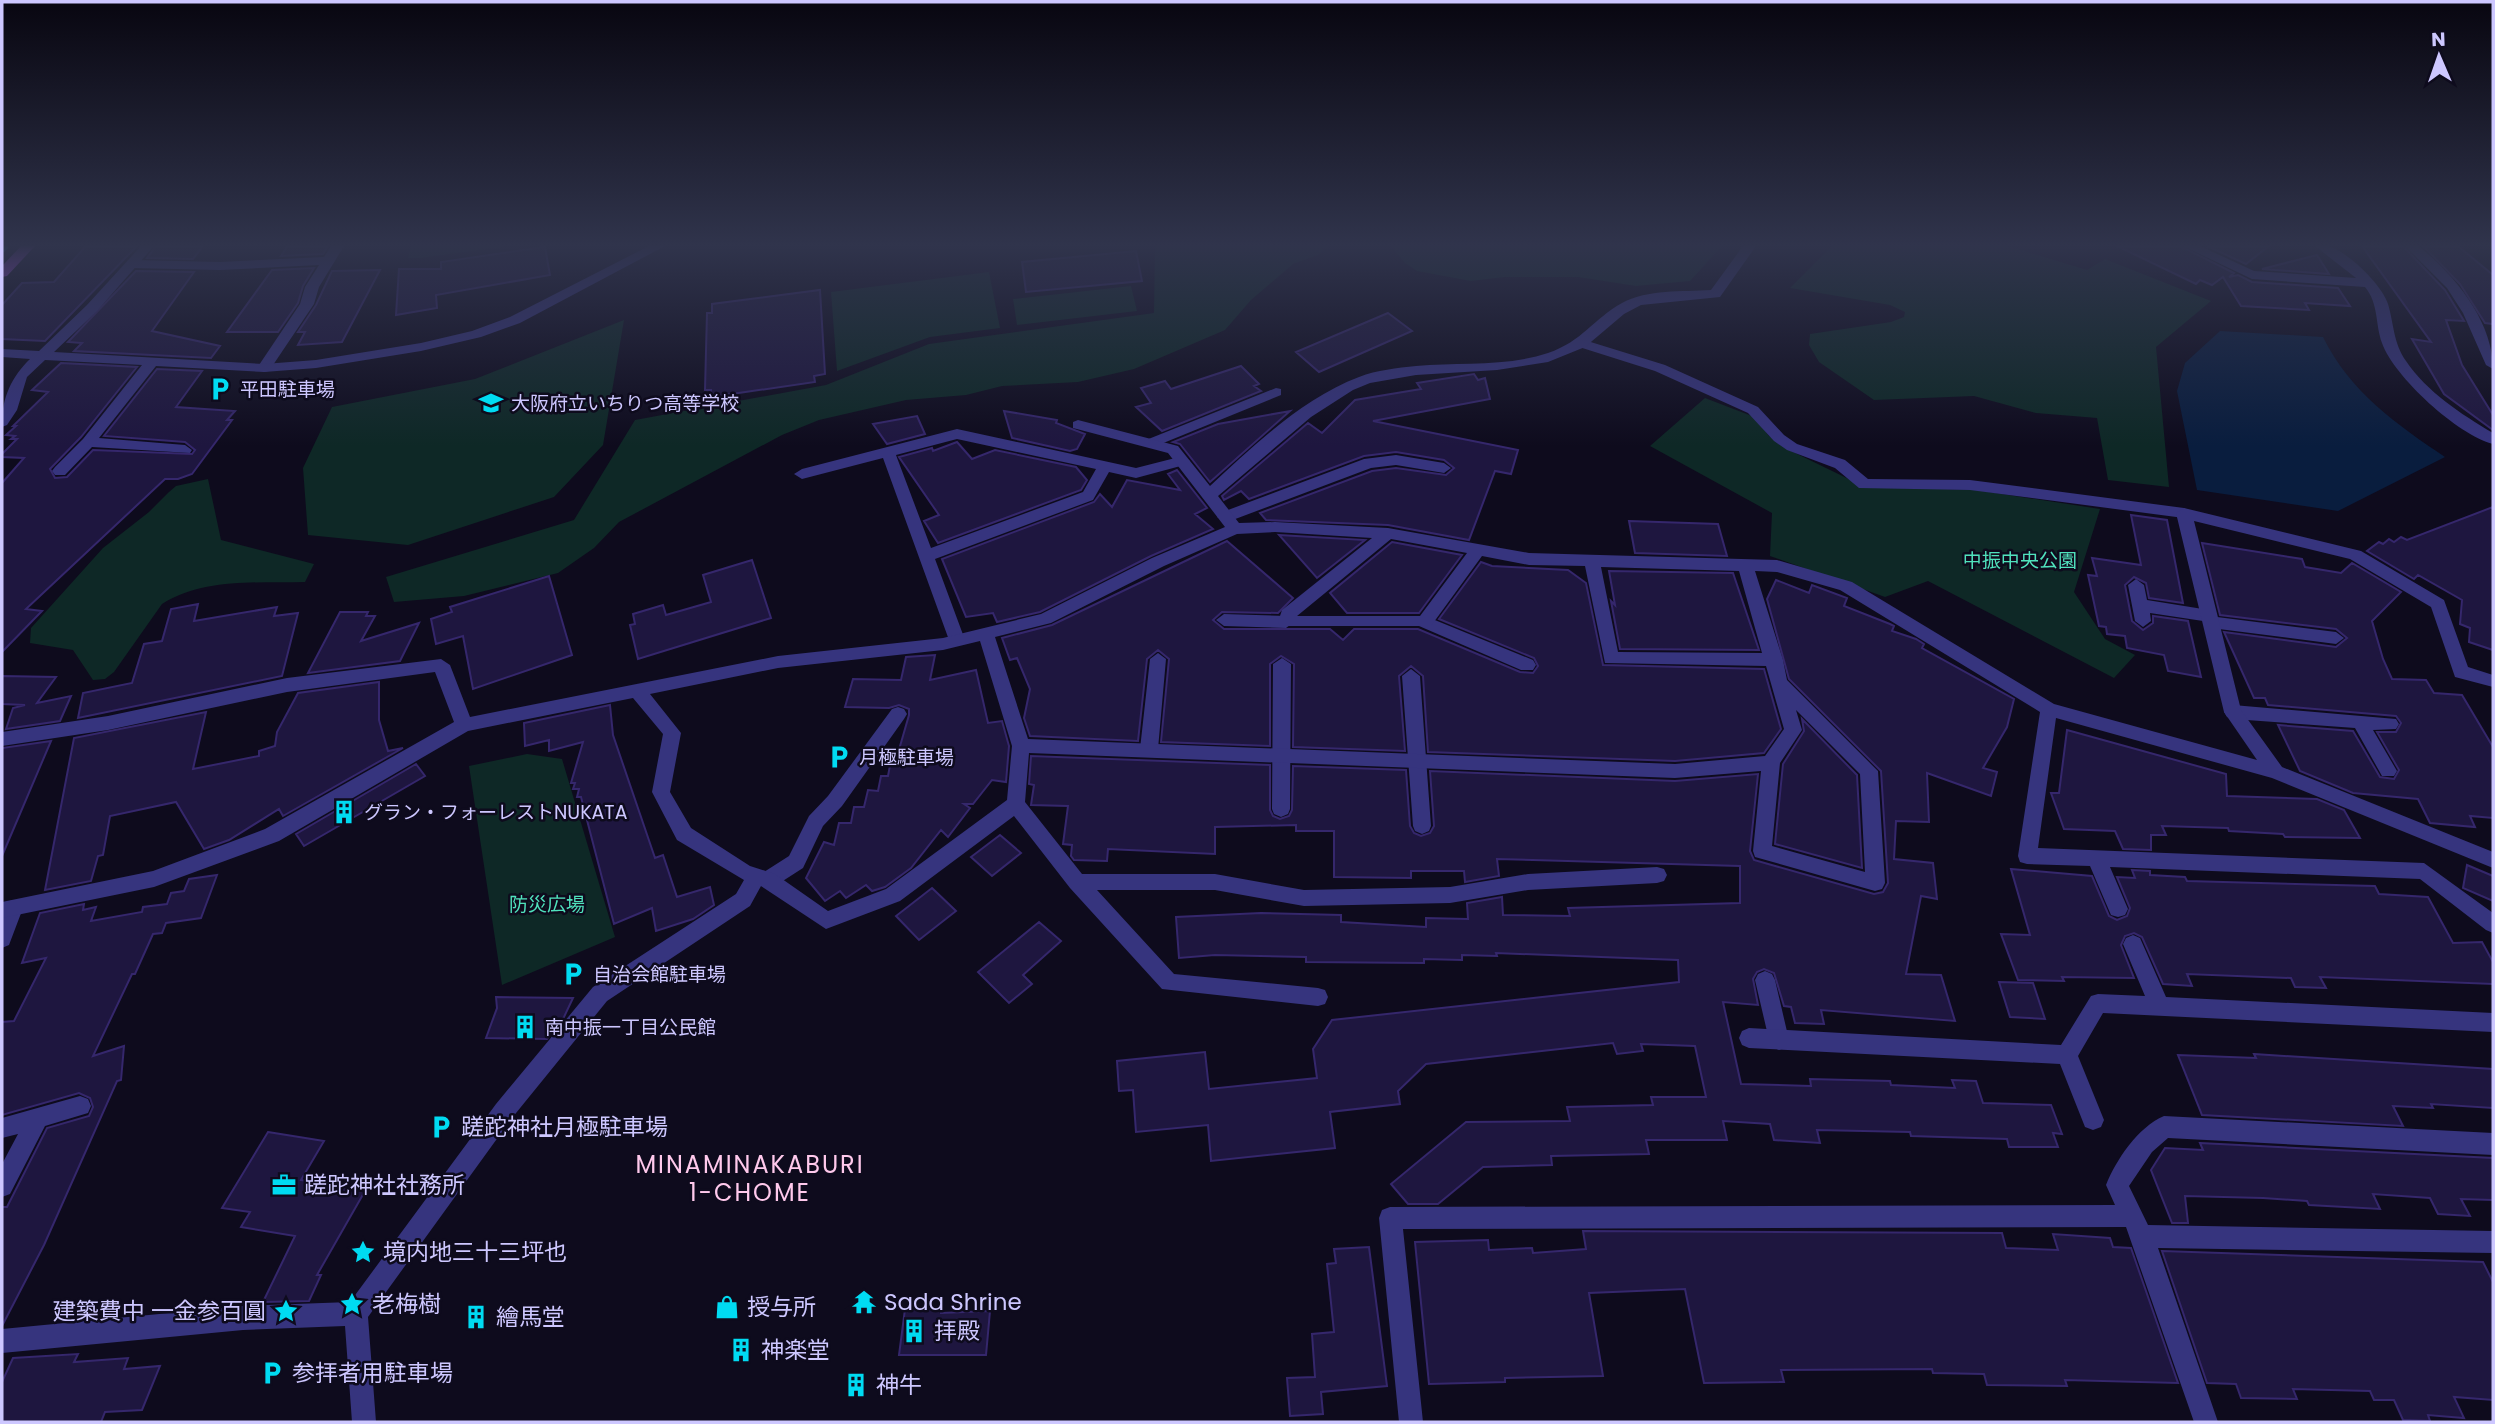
<svg xmlns="http://www.w3.org/2000/svg" width="2495" height="1424" viewBox="0 0 2495 1424" font-family="Poppins,'Noto Sans JP',sans-serif">
<rect width="100%" height="100%" fill="#0e0b1d"/>
<path fill="#0e2826" d="M411,246H509L420,258H408Z
M1155,246H1327L1320,254L1293,264L1251,300L1225,330L1134,369L1078,382L1002,386L966,395L906,400L819,420L782,435L619,522L594,548L558,573L464,596L394,602L386,577L574,520L635,420L826,385L929,344L1154,313Z
M1391,246H1722L1690,281L1636,286L1578,277H1505L1471,281L1417,271L1405,263Z
M1832,246H2008L2087,270L2105,259L2211,301L2156,347L2169,487L2108,480L2097,418L2036,413L1974,396L1874,400L1819,362L1809,345L1810,334L1891,322L1904,317L1905,312L1890,305L1790,288Z
M989,272L1000,328L930,337L837,371L831,292Z
M1131,286L1137,311L1017,325L1013,299Z
M624,320L603,445L554,497L408,545L308,535L303,468L332,407L475,379Z
M1705,398L1757,418L1768,435L1787,449L1865,487L1976,490L2100,509L2074,592L2105,639L2135,655L2114,678L1928,581L1885,597L1770,556L1772,513L1650,446Z
M208,479L221,540L314,564L305,582C257,583 204,578 162,604L114,672L105,679L93,680L73,650L30,643L31,628L103,548L149,512L169,492L176,486Z
M527,754L562,759L615,937L502,985L469,766Z"/>
<path fill="#091d3e" d="M2220,331L2323,337C2350,392 2396,424 2445,457L2338,511L2197,490L2177,391L2185,363Z"/>
<path fill="#1e163f" stroke="#35276c" stroke-width="2" d="M137,246L45,341L2,339V305L22,283L54,282L85,247Z
M156,246H203L193,259L147,258Z
M328,246L323,254L281,256L287,247Z
M2117,246H2180L2234,273L2229,277L2238,275L2252,282L2338,288L2350,306L2305,303L2309,310L2241,306L2223,277L2212,285L2200,280L2196,284Z
M2207,246H2269L2246,264Z
M2362,246H2403L2445,290L2464,321L2446,320L2462,365L2493,415V430L2444,394L2412,339L2431,342Z
M2423,246H2458L2493,275V324L2485,323L2460,284Z
M545,247L550,275L436,295L437,308L396,315L399,269H441V262Z
M1136,251L1142,281L1026,292L1022,262Z
M2317,255L2329,274L2262,269Z
M314,268L303,286L298,303L278,332H227L272,270Z
M380,270L342,342L298,345L305,332H298L316,305L332,271Z
M136,271L194,272L152,331L220,346L211,358L74,351L82,343L68,342Z
M820,290L825,374L814,376L815,382L711,397V390H705L707,313H712V304Z
M1388,313L1412,331L1319,372L1296,352Z
M61,363L137,367L81,437L50,469L55,478L67,477L93,450L192,454L195,450L185,442L104,436L157,369L202,371L176,407L235,411L227,420H232L192,474L178,479H165L26,609L42,611L2,652V483L24,458L2,457V454L17,439H11L15,436L6,435L16,426H13L48,392L32,390Z
M1241,366L1259,384L1254,386L1261,391L1162,431L1136,407L1151,403L1141,388L1165,381L1171,389Z
M1474,374L1478,380L1485,378L1490,399L1373,421L1518,450L1511,474L1495,471L1469,540L1388,525L1266,520L1260,513L1372,471L1396,468L1446,475L1454,468L1444,460L1396,452L1364,456L1249,499L1241,491L1224,500L1222,496L1308,423L1322,433L1355,400L1421,389L1417,383Z
M1004,411L1057,420L1056,423L1085,434L1077,449L1070,451L1012,438Z
M1290,411L1210,482L1180,444L1173,442L1218,424Z
M917,416L925,434L887,444L873,424Z
M957,442L972,459L995,450L1076,467L1087,480L1081,490L938,543L924,521L939,515L899,457L932,448L933,451Z
M1177,470L1207,508L1195,514L1213,529L1151,556L1040,612L997,622L993,613L966,617L942,559L1094,502L1100,494L1112,507L1127,480L1180,490L1168,474Z
M2493,507V650L2469,642L2470,628L2460,624L2462,600L2418,575L2414,579L2367,551L2379,542L2383,544L2389,539L2394,542L2401,537L2407,540Z
M2131,515L2167,520L2183,603L2149,598L2146,583L2134,577L2125,585L2132,621L2143,630L2153,623V616L2188,621L2201,677L2168,671L2164,655L2127,648L2125,636L2107,634L2106,627L2099,626L2088,575L2097,576L2092,558L2141,565Z
M1629,521L1718,524L1727,556L1635,553Z
M1279,535L1365,540L1317,578Z
M1227,541L1293,598L1278,613L1222,612L1213,620L1224,629H1330L1343,640L1354,629H1418L1520,672L1533,673L1538,666L1534,658L1439,619L1481,562L1492,566L1568,570L1586,583L1603,665L1764,669L1781,729L1764,753L1675,761L1428,752L1423,676L1411,666L1399,676L1405,751L1293,747L1294,664L1281,656L1270,664V746L1161,742L1169,659L1158,650L1147,659L1138,741L1030,736L1024,718L1030,689L1017,658L1010,660L1002,638L1052,625Z
M1392,542L1462,555L1419,613H1347L1330,593Z
M2202,543L2302,559L2305,567L2341,573L2352,563L2401,592L2372,621L2383,659L2392,679L2426,680L2434,693L2462,695L2493,747V818L2470,816L2475,827L2430,823L2418,799L2353,793L2300,771L2278,725L2353,731L2380,777L2394,779L2399,770L2377,732H2396L2401,723L2396,716L2268,705L2265,698H2254L2224,632L2336,647L2347,638L2336,629L2220,615Z
M752,560L771,618L638,659L630,625L635,624L633,614L663,605L666,615L711,602L703,575Z
M1609,571L1733,573L1759,650L1620,649L1611,601L1615,605Z
M549,576L572,655L473,689L463,636L436,644L431,619L452,612L450,607Z
M1776,580L1809,593L1812,585L1847,598L1844,606L1890,624L1894,626L1892,631L1916,639L1924,644L1922,648L2014,699L2007,727L1983,768L1997,772L1991,796L1927,773L1929,822L1896,821L1894,859L1933,863L1937,899L1921,896L1906,974L1941,975L1955,1021L1821,1010L1824,1024L1795,1023L1791,1007L1784,1006L1774,973L1764,969L1757,972L1753,979L1758,1005L1723,1002L1741,1084L1811,1086L1810,1079L1890,1081L1891,1085L1955,1088L1952,1080L1976,1081L1983,1103L2051,1105L2062,1134L2053,1133L2058,1147H2009L2007,1139L1911,1136L1910,1132L1817,1130L1820,1143L1774,1140L1770,1124L1723,1121L1727,1140H1646L1649,1154L1551,1156L1552,1165L1483,1167L1438,1204H1408L1391,1184L1466,1122L1570,1121L1567,1107L1653,1105L1651,1097H1706L1695,1046L1641,1044L1643,1051L1617,1054L1613,1043L1426,1064L1398,1091L1400,1104L1330,1112L1335,1148L1211,1161L1208,1125L1136,1132L1133,1090L1119,1091L1117,1061L1205,1052L1209,1089L1317,1078L1313,1049L1332,1020L1679,982L1678,960L1496,953L1497,956L1462,955V960L1424,959V963L1306,962V957L1215,955L1179,958L1176,917L1261,913L1341,915V922L1426,927V918L1468,919L1467,903L1502,897L1503,915L1570,916L1568,908L1740,903V866L1497,859L1499,876L1465,882L1464,871H1411V878L1334,877V831H1296V825L1215,827V854L1108,849L1107,861L1074,860L1071,856L1072,845L1063,844L1068,806L1031,805L1034,785L1029,784L1031,756L1270,765V810L1273,816L1280,819L1289,816L1292,810L1293,766L1406,770L1410,826L1414,833L1421,836L1430,833L1434,826L1430,771L1675,781L1758,774L1750,851L1754,860L1874,894L1883,892L1888,883L1881,771L1789,679L1767,599Z
M198,604L194,621L277,607L274,616L298,613L282,676L78,718L83,693L132,683L144,644L162,641L171,609Z
M340,612H368L366,616H375L361,641L419,623L400,661L308,673Z
M935,655L930,680L976,670L988,723L1002,721L1009,746L1006,782L992,780L973,804H964L970,808L948,837L941,830L911,868L885,887L872,891L866,885L846,898L840,891L825,901L806,878L824,842L834,845L839,823H851L854,807H864L868,790L878,791L881,776H888L891,760H896L909,715V709L899,705L889,708L845,707L853,679L901,680L906,657Z
M2,676L56,677L37,703L71,696L60,721L6,729L13,708L25,705L2,704Z
M379,682V720L388,751L403,748L283,816L279,809L229,840L204,849L176,802L110,816L103,855L98,856L91,881L45,890L74,738L206,712L193,769L259,756V751L275,746L277,732L298,693Z
M610,705L613,735L655,858L663,855L677,897L710,887L714,905L693,919L656,931L652,908L614,924L581,797H577L579,789H573L575,783H571L583,742L549,751V740L525,746L524,723Z
M1802,719L1857,775L1862,868L1775,844L1783,764L1804,731Z
M2067,730L2226,774L2227,796L2317,799L2344,810L2360,838L2285,837L2283,834L2229,831L2228,828L2162,826L2166,835H2151V850L2123,849L2115,831L2064,829L2051,793H2059Z
M51,741L2,856V748Z
M416,764L425,776L304,846L296,834Z
M1000,835L1021,853L992,876L971,857Z
M2467,865L2493,876V901L2463,888Z
M2011,869L2092,876L2109,916L2117,920L2127,916L2130,908L2117,877L2135,878L2132,870L2150,871V875L2185,877L2187,881L2375,886L2379,894L2428,897L2453,943L2482,942L2493,962V984L2320,977L2326,988L2295,987L2291,978L2187,974L2192,986L2163,984L2142,937L2134,933L2125,936L2121,945L2134,978L2062,977L2064,981L2018,980L2001,934L2030,935Z
M217,875L201,918L166,923L162,933L153,934L135,974H132L93,1056L124,1046L121,1080L117,1081L44,1245L2,1326V1207H7L47,1128L89,1116L93,1107L90,1098L79,1093L2,1115V1022L14,1021L46,958L22,963L40,913L84,904L83,910L96,907L91,921L142,912L143,907L167,904L171,893L184,891L189,879Z
M932,888L956,911L919,940L896,916Z
M1039,922L1061,941L1023,975L1032,984L1009,1003L978,972Z
M1999,982L2033,983L2045,1019L2010,1017Z
M496,997L573,998L564,1017L547,1039L486,1038L497,1008Z
M2254,1054L2493,1069V1108L2431,1104L2433,1108L2393,1106L2403,1126L2202,1115L2178,1055L2256,1058Z
M268,1132L324,1141L301,1180L365,1191L317,1275H321L309,1301L263,1302L295,1236L241,1227L250,1212L222,1208Z
M2200,1143L2493,1158V1200L2461,1199L2470,1216L2438,1214L2430,1198L2373,1194L2380,1209L2309,1205L2307,1201L2263,1198L2185,1196L2188,1223H2172L2151,1170L2165,1148L2203,1150Z
M1583,1231L2002,1233L2006,1248L2058,1250L2053,1234L2110,1238L2113,1247L2131,1248L2178,1383L2065,1380L2067,1386L1987,1385L1984,1374L1933,1373L1932,1369L1781,1370L1784,1382L1704,1383L1685,1289L1589,1293L1603,1376L1505,1378V1382L1429,1384L1415,1242L1488,1240L1489,1250L1532,1248L1533,1253L1586,1249Z
M1369,1247L1387,1386L1321,1392L1323,1414L1290,1416L1287,1378L1315,1377L1312,1334L1334,1332L1327,1264L1336,1263L1334,1249Z
M2162,1251L2483,1262L2493,1282V1400L2454,1397L2464,1418L2428,1415L2430,1421L2403,1420L2394,1400H2374L2370,1391L2293,1389L2297,1399L2241,1398L2236,1384L2207,1383Z
M941,1308V1313L990,1311L986,1355H899L905,1309Z
M78,1354L74,1362L128,1358L124,1369L160,1366L142,1410L105,1412L101,1422H2V1382L13,1358Z"/>
<g fill="none" stroke-linecap="round" stroke-linejoin="round">
<path fill="#36347e" fill-rule="evenodd" d="M331,246H344L319,287L314,304L269,371L264,372L257,368L300,304L305,287L319,265L220,270L133,268L127,264L133,260L220,262L324,257Z
M1581,339L1665,365L1758,407L1784,435L1797,444L1845,460L1868,479L1970,480L2184,508L2192,513L2184,518L1970,490L1859,488L1835,468L1787,450L1774,441L1748,413L1655,371L1576,346L1574,343Z
M1276,388L1281,389V395L1156,446L1151,448L1144,443L1146,440Z
M957,429L1136,468L1183,456L1190,461L1188,464L1136,478L1109,472L1093,500L935,559L965,640L957,646L949,640L883,458L802,479L794,474L802,469ZM957,439L1096,469L1083,492L931,548L896,455Z
M1396,455L1444,463L1451,468L1444,473L1396,465L1371,468L1230,521L1225,522L1217,517L1220,513L1364,459Z
M2136,579L2144,585L2147,600L2209,610L2215,612L2217,617L2336,632L2344,638L2336,644L2211,628L2205,626L2203,621L2150,613L2151,621L2143,627L2135,621L2128,585Z
M1224,614L1286,616L1294,622L1286,628L1224,626L1216,620Z
M1425,616L1533,660L1536,665L1533,670H1521L1419,626L1417,622Z
M1158,653L1166,659L1158,749L1155,754H1143L1140,749L1150,659Z
M1282,658L1291,664L1290,809L1288,814L1281,817L1274,814L1272,809L1273,664Z
M1411,669L1420,676L1431,826L1429,831L1422,834L1415,831L1413,826L1402,676Z
M2233,705L2396,719L2399,724L2396,729L2373,730L2397,771L2394,776H2382L2355,728L2233,719L2227,717L2224,712L2227,707Z
M898,707L904,709L907,714L904,719L842,806L823,826L803,868L775,886L768,888L761,886L758,880L761,874L789,856L809,816L828,796L892,709Z
M13,900L20,902L23,908L9,945L2,948V912L6,902Z
M1765,971L1772,974L1775,980L1789,1040L1786,1047L1779,1050L1772,1047L1769,1040L1755,980L1758,974Z"/>
<path fill="#36347e" fill-rule="evenodd" d="M141,246H154L97,311L54,352L264,364L316,360L421,343L472,331L510,317L649,246H665L520,323L481,337L421,351L316,368L264,372L156,366L99,438L185,445L192,450L190,453L92,447L65,475H55L52,471L55,467L83,439L142,365L45,360L27,377L17,410L7,425L2,427C1,400 11,377 30,359L2,357V349L39,351L87,305Z
M1743,246H1756L1720,297L1641,305L1624,314L1585,347L1548,362L1497,370L1416,375L1370,383L1353,390L1311,417L1218,496L1239,523L1275,522L1388,528L1529,553L1777,560L1852,582L2054,704L2257,760L2224,712L2176,513L2184,508L2361,551L2444,600L2468,667L2493,675V687L2455,677L2431,607L2350,559L2194,521L2241,710L2282,767L2493,852V868L2272,778L2056,718L2038,848L2424,863L2493,913V933L2486,930L2420,879L2110,867L2128,909L2125,915L2118,917L2111,915L2090,866L2027,864L2020,862L2018,856L2040,712L1840,590L1777,572L1755,571L1783,660L1787,680L1878,771L1885,883L1882,889L1875,891L1755,857L1753,851L1761,771L1675,778L1029,753L1025,802L1082,874H1215L1304,890L1450,887L1528,874L1657,867L1664,869L1667,875L1664,881L1657,883L1528,890L1450,903L1304,906L1215,890H1097L1174,974L1318,988L1325,990L1328,997L1325,1004L1318,1006L1162,989L1070,888L1014,816L900,901L826,929L761,886L750,906L607,1001L512,1118L368,1317L376,1422H352L345,1326L243,1330L2,1353V1329L243,1306L350,1302L496,1104L593,987L736,894L744,880L677,840L652,792L663,734L633,698L468,731L279,841L154,887L2,918V902L153,871L265,829L454,722L435,672L287,692L108,730L2,746V732L108,716L287,678L441,659L450,665L470,717L778,656L943,638L1041,614L1152,558L1225,527L1168,453L1073,428V422L1078,420L1178,446L1210,486C1253,446 1303,398 1359,377C1377,370 1397,368 1416,366C1459,362 1506,367 1548,353C1583,341 1593,319 1622,303C1648,289 1682,292 1711,290ZM1275,532L1372,538L1282,610L1278,622L1280,626H1431L1482,556L1529,565L1585,566L1605,663L1766,666L1784,729L1765,756L1675,764L1028,739L995,637L1051,623L1164,566L1237,534ZM1391,539L1467,553L1420,616H1297ZM1601,567L1739,571L1762,653L1618,652ZM980,641L1012,746L1007,800L886,889L828,911L775,874L750,866L691,828L670,792L681,733L650,694L778,668L943,650ZM1796,710L1860,774L1865,872L1772,846L1780,763L1802,730Z
M2183,246H2200L2254,271L2356,278L2315,246C2320,246 2327,245 2331,247C2350,254 2382,285 2388,304C2394,324 2393,342 2406,361C2427,392 2461,414 2493,433V444C2458,435 2394,377 2382,343C2375,324 2379,304 2365,287L2252,279Z
M2405,246H2419C2455,276 2493,321 2493,369L2486,365L2463,313L2447,288Z
M2133,935L2140,938L2166,997L2493,1013V1032L2103,1013L2078,1056L2104,1120L2101,1127L2093,1130L2085,1127L2060,1064L1749,1048L1742,1045L1739,1038L1742,1031L1749,1028L2061,1045L2091,996L2098,994L2145,996L2123,944L2126,938Z
M80,1096L88,1099L91,1106L88,1113L45,1126L10,1194L2,1197V1164L18,1134L2,1138V1118Z
M2164,1116L2493,1133V1155L2168,1138L2152,1152L2129,1186L2148,1225L2493,1231V1253L2158,1248L2218,1422H2194L2126,1227L1403,1229L1423,1422H1399L1379,1218L1382,1210L1390,1207L2115,1205L2106,1185C2116,1160 2138,1127 2164,1116Z"/>
<path fill="#bc4eff" fill-rule="evenodd" d="M21,246H35L7,276L2,277V266Z"/>
<path stroke="#00dbf2" stroke-width="4.5" stroke-dasharray="9 7" stroke-linecap="butt" d="M2,251L7,246"/>
</g>
<linearGradient id="sky" x2="0" y2="1"><stop stop-color="#080610"/><stop offset="0.55" stop-color="#30344c"/><stop offset="1" stop-color="#30344c" stop-opacity="0"/></linearGradient>
<rect width="2495" height="446" fill="url(#sky)"/>
<defs>
<g id="parking-bare" transform="scale(1.89)"><path d="M-3.5-5.5H1a3.5 3.5 0 0 1 0 7H-1V5.5H-3.5ZM-1-3.4V-.6H.8a1.4 1.4 0 0 0 0-2.8Z" fill="#00dbf2" stroke="#0e0b1d" stroke-width="2.5" paint-order="stroke"/></g>
<g id="school-bare" transform="scale(1.89)"><path d="M0-5L7-2L0 1L-7-2ZM-4 1L0 2.5L4 1V4Q0 6-4 4Z" fill="#00dbf2" stroke="#0e0b1d" stroke-width="2.5" paint-order="stroke"/></g>
<g id="building-bare" transform="scale(1.89)"><path d="M-4-6H4V6H1V3H-1V6H-4ZM-2.5-4.3h1.7v1.8h-1.7ZM.8-4.3h1.7v1.8H.8ZM-2.5-1h1.7V.8h-1.7ZM.8-1h1.7V.8H.8Z" fill="#00dbf2" stroke="#0e0b1d" stroke-width="2.5" paint-order="stroke"/></g>
<g id="office-bare" transform="scale(1.89)"><path d="M-6-3h4V-5.5h4V-3h4V5H-6ZM-1-4.5V-3h2v-1.5ZM-6 0V1H6V0Z" fill="#00dbf2" stroke="#0e0b1d" stroke-width="2.5" paint-order="stroke"/></g>
<g id="sight-bare" transform="scale(1.89)"><path d="M0-6L1.8-2.2L6-1.7L2.9 1.2L3.7 5.4L0 3.3L-3.7 5.4L-2.9 1.2L-6-1.7L-1.8-2.2Z" fill="#00dbf2" stroke="#0e0b1d" stroke-width="2.5" paint-order="stroke"/></g>
<g id="temple-bare" transform="scale(1.89)"><path d="M0-6L5-2H3V0L6.5 2.5H4V6H1.5V3h-3V6H-4V2.5H-6.5L-3 0V-2H-5Z" fill="#00dbf2" stroke="#0e0b1d" stroke-width="2.5" paint-order="stroke"/></g>
<g id="shop-bare" transform="scale(1.89)"><path d="M-5-2.5h2.3a2.7 3.5 0 0 1 5.4 0H5L5.5 6h-11ZM-1.5-2.5h3a1.5 2.3 0 0 0-3 0Z" fill="#00dbf2" stroke="#0e0b1d" stroke-width="2.5" paint-order="stroke"/></g>
</defs>
<g fill-rule="evenodd">
<use href="#parking-bare" x="220" y="389"/>
<use href="#school-bare" x="491" y="403"/>
<use href="#parking-bare" x="839" y="757"/>
<use href="#building-bare" x="344" y="812"/>
<use href="#parking-bare" x="573" y="974"/>
<use href="#building-bare" x="525" y="1027"/>
<use href="#parking-bare" x="441" y="1127"/>
<use href="#office-bare" x="284" y="1185"/>
<use href="#sight-bare" x="363" y="1252"/>
<use href="#temple-bare" x="864" y="1302"/>
<use href="#sight-bare" x="352" y="1304"/>
<use href="#shop-bare" x="727" y="1307"/>
<use href="#sight-bare" x="286" y="1311"/>
<use href="#building-bare" x="476" y="1317"/>
<use href="#building-bare" x="914" y="1331"/>
<use href="#building-bare" x="741" y="1350"/>
<use href="#parking-bare" x="272" y="1373"/>
<use href="#building-bare" x="856" y="1385"/>
</g>
<g text-anchor="middle" dominant-baseline="central" stroke-width="5" stroke-linejoin="round" paint-order="stroke">
<g font-size="19" fill="#cdc7ff" stroke="#0e0b1d" text-anchor="start">
<text x="240" y="389">平田駐車場</text>
<text x="511" y="403">大阪府立いちりつ高等学校</text>
<text x="859" y="757">月極駐車場</text>
<text x="364" y="812">グラン・フォーレストNUKATA</text>
<text x="593" y="974">自治会館駐車場</text>
<text x="545" y="1027">南中振一丁目公民館</text>
</g>
<g font-size="19" fill="#50e2bd" stroke="#0e0b1d">
<text x="2020" y="560">中振中央公園</text>
<text x="547" y="904">防災広場</text>
</g>
<g font-size="23" fill="#cdc7ff" stroke="#0e0b1d" text-anchor="start">
<text x="461" y="1127">蹉跎神社月極駐車場</text>
<text x="304" y="1185">蹉跎神社社務所</text>
<text x="383" y="1252">境内地三十三坪也</text>
<text x="884" y="1302">Sada Shrine</text>
<text x="372" y="1304">老梅樹</text>
<text x="747" y="1307">授与所</text>
<text x="266" y="1311" text-anchor="end">建築費中 一金参百圓</text>
<text x="496" y="1317">繪馬堂</text>
<text x="934" y="1331">拝殿</text>
<text x="761" y="1350">神楽堂</text>
<text x="292" y="1373">参拝者用駐車場</text>
<text x="876" y="1385">神牛</text>
</g>
<g font-size="24" letter-spacing="2" fill="#ffc9ec" stroke="#0e0b1d">
<text x="750" y="1164">MINAMINAKABURI<tspan x="750" dy="28">1-CHOME</tspan></text>
</g>
</g>
<rect width="2495" height="1424" fill="none" stroke="#cdc7ff" stroke-width="7"/>
<g transform="translate(2439 56) rotate(358)" stroke="#0e0b1d" stroke-width="5" paint-order="stroke">
<path d="M0-5L12 26L0 18L-12 26Z" fill="#cdc7ff"/>
<text y="-10" font-size="19" font-weight="bold" text-anchor="middle" fill="#cdc7ff">N</text>
</g>
</svg>
